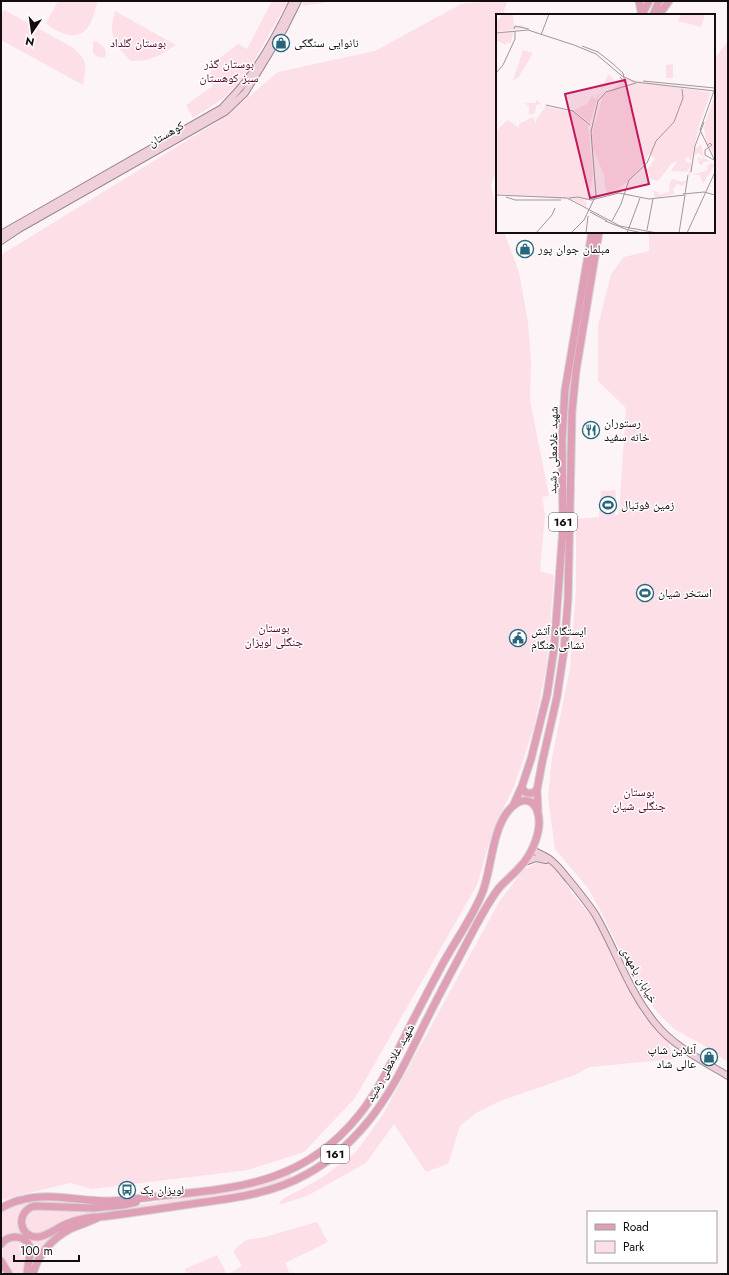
<svg xmlns="http://www.w3.org/2000/svg" width="729" height="1275" viewBox="0 0 729 1275" font-family="Jost,'Noto Naskh Arabic',sans-serif">
<rect width="100%" height="100%" fill="#fcf4f6"/>
<path fill="#fddfe7" d="M58,1H95L97,2C93,19 88,41 65,34C58,32 51,27 46,23Z
M272,1H288L248,72L224,98L193,118L186,105L213,86L208,78L216,61L238,44L247,49Z
M304,1H335L302,6Z
M497,1H507L503,15H497V169L491,186L497,211V232H504L519,272L528,322L531,361L530,400L549,496L542,497L545,515L540,571L554,575L547,664L534,727L515,784L493,830L477,885L355,1098L304,1152L248,1170L92,1189L70,1183L1,1200V255L225,117L278,72L375,51L461,4Z
M4,10L72,47C89,61 86,65 83,85L1,40V15Z
M115,11L176,45L162,54L147,60L131,61C122,52 111,41 112,27C112,22 114,16 115,11Z
M96,41C102,45 108,49 105,57C100,59 97,56 93,53V42Z
M728,41V1062L703,1045L674,1029L658,1013L644,994L632,975L598,906L588,888L555,849L548,797L552,758L570,668L576,591V519L599,517L601,491L616,490L615,515H619L626,408L598,381V326L611,274L624,257L649,251V232H714V59Z
M537,863L549,864L561,875L572,893L595,921L642,1014L668,1042L674,1059L590,1067L575,1075L500,1101L476,1113L460,1126L448,1164L426,1172L394,1124L366,1163L307,1196L279,1205L281,1200L323,1177L356,1152L382,1116L499,902L524,869Z
M290,1174L292,1178L243,1193L59,1225L36,1235L27,1231L23,1219L32,1209L104,1210L246,1188L266,1183Z
M30,1201H42L102,1204L104,1206L43,1204L22,1213L29,1237L66,1226L56,1235L31,1274L28,1240H1V1210L5,1207Z
M317,1222L328,1242L285,1263L290,1274H228L242,1266L233,1251L246,1240L265,1237Z
M19,1239L27,1247L25,1274H11C5,1265 0,1254 4,1243Z
M217,1255L227,1274H187L185,1269Z"/>
<g fill="none" stroke-linecap="round" stroke-linejoin="round">
<g stroke="#9a878c" stroke-width="8">
<path id="secondary" d="M1,234L222,108C230,99 238,91 245,82C264,59 280,28 293,1
M1,241L19,229L225,112L245,93L284,29L298,1
M533,850C539,854 547,856 553,862C559,867 564,874 569,880C578,891 587,902 595,914C616,950 628,990 655,1023C673,1046 703,1061 728,1076
M525,862L536,858L546,860"/>
</g>
<g stroke="#d5d3d4" stroke-width="9">
<path id="primary" d="M639,1L641,11V14
M642,15L649,1
M653,15L659,1
M659,15L669,1
M522,786C523,792 527,794 532,793L537,790
M513,806L522,786L531,759L547,695L554,649L563,527L562,441L565,390L592,232
M538,811L537,790L542,763L557,697L564,650L568,599L572,411L576,371L599,232
M1,1208C7,1205 14,1201 21,1200C48,1192 78,1201 106,1201C127,1201 148,1197 169,1195C246,1188 308,1179 359,1115C376,1094 387,1071 399,1048C413,1020 427,993 442,965C455,941 473,917 483,891C492,866 492,830 509,810C517,801 530,794 537,810C544,828 532,855 519,868C513,875 505,881 499,888C489,901 481,916 473,931C459,958 444,985 430,1013C411,1050 394,1091 366,1124C350,1143 329,1162 307,1174C274,1193 235,1198 198,1203C165,1208 132,1213 99,1217C89,1222 80,1225 70,1229C52,1239 38,1254 33,1274
M96,1217C85,1218 75,1220 66,1224C57,1228 47,1236 38,1237C19,1238 15,1212 34,1206L93,1208L123,1205L136,1202
M1,1244C9,1234 27,1234 30,1249C31,1257 27,1266 27,1274
M1,1261L9,1274"/>
</g>
<use href="#secondary" stroke="#efcfda" stroke-width="6"/>
<use href="#primary" stroke="#df9fb6" stroke-width="7"/>
</g>
<defs>
<g id="shop-ring" transform="scale(0.9)"><circle r="9.5" fill="#fff" stroke="#27667b" stroke-width="1.5"/><path d="M-5-2.5h2.3a2.7 3.5 0 0 1 5.4 0H5L5.5 6h-11ZM-1.5-2.5h3a1.5 2.3 0 0 0-3 0Z" fill="#27667b"/></g>
<g id="restaurant-ring" transform="scale(0.9)"><circle r="9.5" fill="#fff" stroke="#27667b" stroke-width="1.5"/><path d="M-5-6h1v4h1v-4h1v4h1v-4h1v5L-1.5 .5V6h-2V.5L-5-1ZM5-6V6H3V1.5H1.5Q1.5-4 5-6Z" fill="#27667b"/></g>
<g id="stadium-ring" transform="scale(0.9)"><circle r="9.5" fill="#fff" stroke="#27667b" stroke-width="1.5"/><path d="M0-5a6.5 5 0 1 0 0 10a6.5 5 0 1 0 0-10ZM-3.5-1.8h7v3.6h-7Z" fill="#27667b"/></g>
<g id="civic-ring" transform="scale(0.9)"><circle r="9.5" fill="#fff" stroke="#27667b" stroke-width="1.5"/><path d="M-.6-6.5H3V-4.5H.6V-3L4-1V1h2V6H-6V1h2V-1L-.6-3ZM-1.2 2.5V6h2.4V2.5Z" fill="#27667b"/></g>
<g id="bus-ring" transform="scale(0.9)"><circle r="9.5" fill="#fff" stroke="#27667b" stroke-width="1.5"/><path d="M-5-6H5V4H4V6H2V4H-2V6H-4V4H-5ZM-3.5-4V0h7V-4ZM-3.5 1.2v1.5H-2V1.2ZM2 1.2v1.5H3.5V1.2Z" fill="#27667b"/></g>
</defs>
<g fill-rule="evenodd">
<use href="#shop-ring" x="281" y="43"/>
<use href="#shop-ring" x="525" y="249"/>
<use href="#restaurant-ring" x="591" y="430"/>
<use href="#stadium-ring" x="608" y="505"/>
<use href="#stadium-ring" x="645" y="593"/>
<use href="#civic-ring" x="518" y="638"/>
<use href="#shop-ring" x="709" y="1057"/>
<use href="#bus-ring" x="127" y="1190"/>
</g>
<g text-anchor="middle" dominant-baseline="central" stroke-width="3" stroke-linejoin="round" paint-order="stroke">
<g fill="#fff" stroke="#5a5657" stroke-width="1">
<rect x="549" y="513" width="28" height="18" rx="3"/>
<rect x="321" y="1145" width="28" height="18" rx="3"/>
</g>
<g font-size="11" font-weight="bold" fill="#130d0f">
<text x="563" y="522">161</text>
<text x="335" y="1154">161</text>
</g>
<g font-size="12" fill="#530028" stroke="#fff">
<text x="138" y="43">بوستان گلداد</text>
<text x="229" y="64">بوستان گذر<tspan x="229" dy="14">سبز کوهستان</tspan></text>
<text x="274" y="628">بوستان<tspan x="274" dy="14">جنگلی لویزان</tspan></text>
<text x="639" y="792">بوستان<tspan x="639" dy="14">جنگلی شیان</tspan></text>
</g>
<g font-size="12" fill="#130d0f" stroke="#fff" text-anchor="start">
<text x="294" y="43">نانوایی سنگکی</text>
<text x="538" y="249">مبلمان جوان پور</text>
<text x="604" y="423">رستوران<tspan x="604" dy="14">خانه سفید</tspan></text>
<text x="621" y="505">زمین فوتبال</text>
<text x="658" y="593">استخر شیان</text>
<text x="531" y="631">ایستگاه آتش<tspan x="531" dy="14">نشانی هنگام</tspan></text>
<text x="696" y="1050" text-anchor="end">آنلاین شاپ<tspan x="696" dy="14">عالی شاد</tspan></text>
<text x="140" y="1190">لویزان یک</text>
</g>
<g font-size="12" fill="#130d0f" stroke="#fff">
<text transform="translate(166 134) rotate(-30)">کوهستان</text>
<text transform="translate(553 450) rotate(-89)">شهید غلامعلی رشید</text>
<text transform="translate(639 975) rotate(61)">خیابان یامهدی</text>
<text transform="translate(390 1063) rotate(-61)">شهید غلامعلی رشید</text>
</g>
</g>
<g transform="translate(496 14)">
<rect width="219" height="219" fill="#fcf4f6"/>
<path d="M7,0H17L18,12L26,11L30,14L0,18V8ZM185,0H209L205,13L182,7ZM18,17L14,31L12,27L10,31L0,26V20ZM27,36L37,39L22,64L17,66ZM177,50V64H173V59V64H170V51ZM113,60L118,66L104,76L106,72L103,68L107,70ZM130,65L213,78L214,81L203,111L195,147L192,143L189,144L190,148L195,149V161L192,160L194,156V152L191,158L175,157L181,147L176,149L162,167L155,165L151,156L159,145L153,140L149,148L129,170L112,180L108,170L109,164L97,134L96,121L107,82ZM108,77L102,83L94,109L78,96L91,90L96,82L100,85L101,82ZM219,80V143L210,128L208,113ZM41,86L45,90L40,91L39,99L33,101V93L29,89H39ZM50,92L79,99L92,111L97,161L92,186L87,187L91,189L90,193L78,186L0,180V120L3,114L12,106L23,114V110L37,103L40,110V106ZM205,130L208,144L214,147L207,148L205,156L206,151L202,149L203,145L201,144L203,143L206,146L207,142L202,139L199,141V135ZM216,149L218,152L207,170L204,161H196L212,156L211,152L208,154ZM176,165L186,168L191,166L187,172L181,170L177,175L178,180L158,184V177L163,178V181L173,178L174,181L173,171Z" fill="#fddfe7"/>
<path fill="none" stroke="#9f989a" stroke-width="1" d="M18,15L19,12L33,15M0,19L32,16L78,31L100,40L126,62L139,68L219,77M45,21L53,0M86,32L102,38L116,49L127,59L129,69L124,63M0,59L7,51L19,25V17M147,67L219,74M219,74L204,116L219,147M50,91L77,97L94,111M212,131L214,129L216,131L209,136V141L218,146M195,158L199,132L208,108M187,180L208,178L219,181M189,180L192,161M0,181L71,184L124,212L161,219M10,183L19,186H65M73,184L82,183L95,186L123,179L153,185L189,181L183,219M94,198L111,207M109,207L132,216M116,207L125,190L133,166L151,149L160,127L178,108L187,84L186,75M133,216L146,219M151,216L157,185M40,219L56,201L59,194M75,219L88,206L100,181L95,118L102,87L110,78L140,69M90,219L92,202M131,219L144,184M191,219L219,158"/>
<path fill="#c2185b" fill-opacity="0.15" stroke="#c2185b" stroke-width="2" d="M129,66L153,170L94,184L69,80Z"/>
<rect width="219" height="219" fill="none" stroke="#130d0f" stroke-width="2"/>
</g>
<rect width="729" height="1275" fill="none" stroke="#130d0f" stroke-width="4"/>
<rect x="587" y="1211" width="130" height="52" fill="#ffffff" stroke="#a19e9f"/>
<rect x="595" y="1224" width="20" height="6" fill="#df9fb6" stroke="#a19e9f"/>
<text x="623" y="1231" font-size="12" fill="#130d0f">Road</text>
<rect x="595" y="1241" width="20" height="12" fill="#fddfe7" stroke="#a19e9f"/>
<text x="623" y="1251" font-size="12" fill="#130d0f">Park</text>
<g transform="translate(32 32) rotate(193)" stroke="#ffffff" stroke-width="3" paint-order="stroke">
<path d="M0-3L7 15L0 10L-7 15Z" fill="#130d0f"/>
<text y="-6" font-size="11" font-weight="bold" text-anchor="middle" fill="#130d0f">N</text>
</g>
<path d="M14 1255v6h65v-6" fill="none" stroke="#130d0f" stroke-width="2"/>
<text x="20" y="1255" font-size="12" fill="#130d0f" stroke="#ffffff" stroke-width="3" paint-order="stroke">100 m</text>
</svg>
